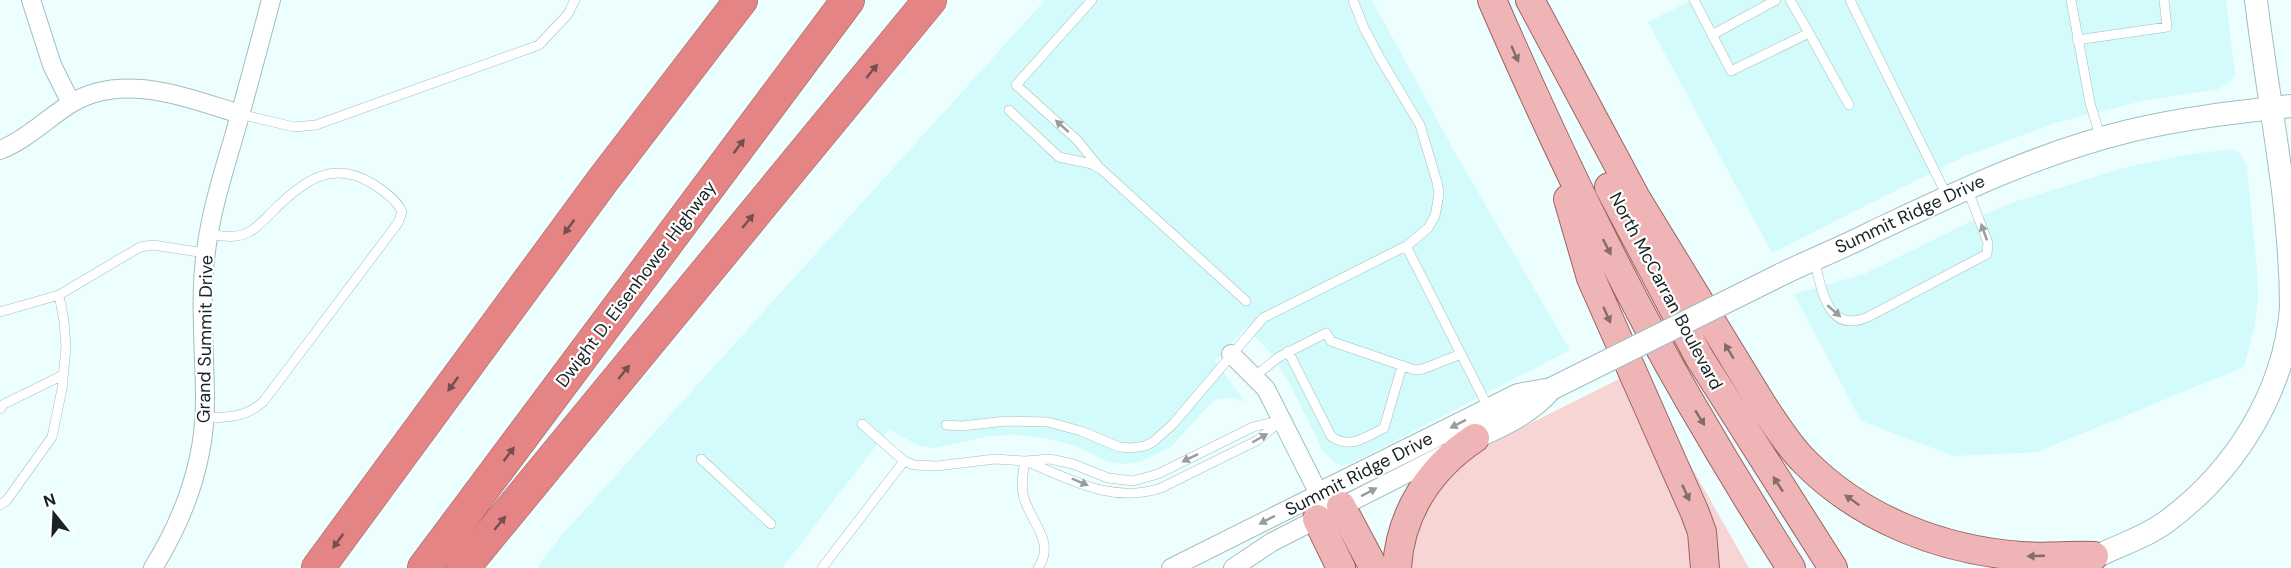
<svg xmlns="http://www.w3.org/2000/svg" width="2291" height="568" viewBox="0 0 2291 568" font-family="'DM Sans',sans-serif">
<rect width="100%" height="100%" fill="#ecfefe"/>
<path fill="#d3fbfc" d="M1045,0H1372L1458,158L1570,350L1352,463L1342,465L1335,463L1323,451L1286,377L1266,347L1245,328L1215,361L1245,402L1233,398L1217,399L1209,405L1171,447L1141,462L1127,464L1109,462L1073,445L1045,438L1015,435L990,436L935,448L919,446L889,429L782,568H537L560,537Z
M1692,0H2226L2235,74L2231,81L2219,89L2142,101L2059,122L1965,156L1772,253L1648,22Z
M2233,149L2240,153L2247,167L2257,269L2258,299L2255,325L2244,367L2037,452L1954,456L1861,421L1794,294L1864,274L1990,212L2014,202L2123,168L2191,154Z"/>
<path fill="#f7d5d4" d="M1621,378L1690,534L1694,568H1412C1414,510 1453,465 1501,438Z
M1659,410L1749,568H1712Z"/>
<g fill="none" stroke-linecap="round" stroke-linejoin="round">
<g stroke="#a2bec0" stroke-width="10">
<path id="service" d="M1092,0L1016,85L1077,140L1099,167
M1694,0L1731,71L1809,33L1849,105
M1790,0L1809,33
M1850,0L1947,196
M2071,0L2090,103L2101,139
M1712,35L1776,0
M2077,40L2167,27L2164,0
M1009,110L1059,157L1092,164L1101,169L1246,301
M240,114L294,127L316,125L539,45L568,14L575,0
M1406,246L1489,409
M1815,261C1821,288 1827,335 1868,317L1987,254L1988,243L1967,188
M0,312L59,295L140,247L153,245L205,253
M1288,351L1331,436C1349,450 1366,437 1384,428L1402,366
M1255,376L1279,357L1326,333L1331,341L1336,343L1415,370L1423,369L1461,354
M0,409L4,404L63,375
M204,418C227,417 245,418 263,402L398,223L402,212C397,200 384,191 373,184C332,158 302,182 273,211C266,218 258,227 249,232C236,239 222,236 209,234
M862,424L904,461L914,465L937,466L995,459L1025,461L1050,459L1073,464L1108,478L1133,481L1158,474L1253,427L1282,420
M946,425L962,426L1006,421L1048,422L1081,431L1119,447L1131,448L1145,446L1153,442L1173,424L1263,318L1408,245L1428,228L1435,216L1439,194L1437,182L1420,125L1380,58L1364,28L1353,0
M701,459L771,524
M1025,461C1023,472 1021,483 1023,494C1028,520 1057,541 1038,568
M1028,462C1072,480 1112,504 1161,488L1258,440L1282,420
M0,505L7,500L52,437L62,389L66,347L64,321L59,295
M822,568L904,461"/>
</g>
<g stroke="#a2bec0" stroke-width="20">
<path id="minor" d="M31,0L52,65L71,103
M0,150C24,141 48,118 70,104C122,71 187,98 240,114
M1231,354L1266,389L1319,494L1332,498
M153,568C184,518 205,460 205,401C205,351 199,300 206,251C211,211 223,174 234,136C247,91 259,45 271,0
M1171,568L1319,494
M1233,568L1272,542L1445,454"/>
</g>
<g stroke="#a2bec0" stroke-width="24">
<path id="tertiary" d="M1780,275C1811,260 1844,247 1875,231C1958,192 2039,153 2129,131C2182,118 2237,112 2291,106
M1475,438C1504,424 1529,414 1551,389
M1317,519L1315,505L1319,494L1518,395L1551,389
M2081,565C2108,548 2140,541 2166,522C2234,472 2284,394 2291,308C2291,272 2288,235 2284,199C2276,132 2264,67 2256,0"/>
</g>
<g stroke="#9d6263" stroke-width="30">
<path id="primary" d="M1492,0C1551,136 1615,272 1689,400C1722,457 1756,513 1791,568
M1530,0L1636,198L1763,406C1776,425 1788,445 1804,461C1861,519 1941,550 2021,556C2045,558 2070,555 2094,556
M1609,187L1699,357L1833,568
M1568,199L1591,278L1695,513L1702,532L1705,568
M1341,506L1374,568
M1317,519L1341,568
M1397,568C1400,513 1430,468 1475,438"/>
</g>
<g stroke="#9d6263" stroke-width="34">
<path id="motorway" d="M318,568L603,180L741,0
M424,568L848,0
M463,568L930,0"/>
</g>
<use href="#service" stroke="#fff" stroke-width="9"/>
<use href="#minor" stroke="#fff" stroke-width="18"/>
<use href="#tertiary" stroke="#fff" stroke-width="22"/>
<use href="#primary" stroke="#efb5b6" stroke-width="28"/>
<use href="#motorway" stroke="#e58485" stroke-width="33"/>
<g stroke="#a2bec0" stroke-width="24" stroke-linecap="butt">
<path id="tertiary-bridge" d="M1551,389L1780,275"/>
</g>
<use href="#tertiary-bridge" stroke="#fff" stroke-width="22"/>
</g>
<defs><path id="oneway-solid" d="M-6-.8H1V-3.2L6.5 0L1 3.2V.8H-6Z" transform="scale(1.5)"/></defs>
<g fill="#846c6d">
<use href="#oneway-solid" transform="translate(1515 54) rotate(66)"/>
<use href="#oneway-solid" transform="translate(1607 247) rotate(63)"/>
<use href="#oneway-solid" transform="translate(1607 315) rotate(66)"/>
<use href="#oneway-solid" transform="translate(1729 351) rotate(-121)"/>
<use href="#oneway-solid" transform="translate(1700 418) rotate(58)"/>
<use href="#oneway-solid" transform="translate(1778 484) rotate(-123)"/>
<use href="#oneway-solid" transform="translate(1686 493) rotate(65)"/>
<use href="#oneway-solid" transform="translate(1852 500) rotate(-145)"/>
<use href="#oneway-solid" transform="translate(2036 556) rotate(178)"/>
</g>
<g fill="#744f50">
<use href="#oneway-solid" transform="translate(872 71) rotate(-51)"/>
<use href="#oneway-solid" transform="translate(739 146) rotate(-53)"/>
<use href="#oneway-solid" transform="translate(748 221) rotate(-51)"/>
<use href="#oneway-solid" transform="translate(569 227) rotate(126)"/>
<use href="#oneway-solid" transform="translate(624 372) rotate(-51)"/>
<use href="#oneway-solid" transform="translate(453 384) rotate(126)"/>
<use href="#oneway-solid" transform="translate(509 454) rotate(-53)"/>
<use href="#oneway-solid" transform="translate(500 523) rotate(-51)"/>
<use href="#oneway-solid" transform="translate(338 541) rotate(126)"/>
</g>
<g fill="#979c9c">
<use href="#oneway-solid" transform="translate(1062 126) rotate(-138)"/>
<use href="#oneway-solid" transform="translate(1984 232) rotate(-110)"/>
<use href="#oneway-solid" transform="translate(1834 311) rotate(41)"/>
<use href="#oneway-solid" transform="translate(1458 424) rotate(153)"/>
<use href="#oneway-solid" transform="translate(1260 438) rotate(-30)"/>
<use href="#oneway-solid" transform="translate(1190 458) rotate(154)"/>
<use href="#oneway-solid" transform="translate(1080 482) rotate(23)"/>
<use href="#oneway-solid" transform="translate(1369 492) rotate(-27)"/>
<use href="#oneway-solid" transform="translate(1267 520) rotate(153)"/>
</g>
<g text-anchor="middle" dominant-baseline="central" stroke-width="4.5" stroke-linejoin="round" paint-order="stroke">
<g font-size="18" fill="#182324" stroke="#fff">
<text transform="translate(1910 214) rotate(-25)">Summit Ridge Drive</text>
<text transform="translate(636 284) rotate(-53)">Dwight D. Eisenhower Highway</text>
<text transform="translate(1666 291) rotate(62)">North McCarran Boulevard</text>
<text transform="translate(205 339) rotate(-89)">Grand Summit Drive</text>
<text transform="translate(1359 474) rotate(-27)">Summit Ridge Drive</text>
</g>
</g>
<g transform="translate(54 514) rotate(342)" stroke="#ffffff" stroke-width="4.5" paint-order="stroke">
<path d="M0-4.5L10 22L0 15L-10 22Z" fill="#182324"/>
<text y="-9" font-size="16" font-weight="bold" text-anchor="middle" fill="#182324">N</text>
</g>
</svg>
